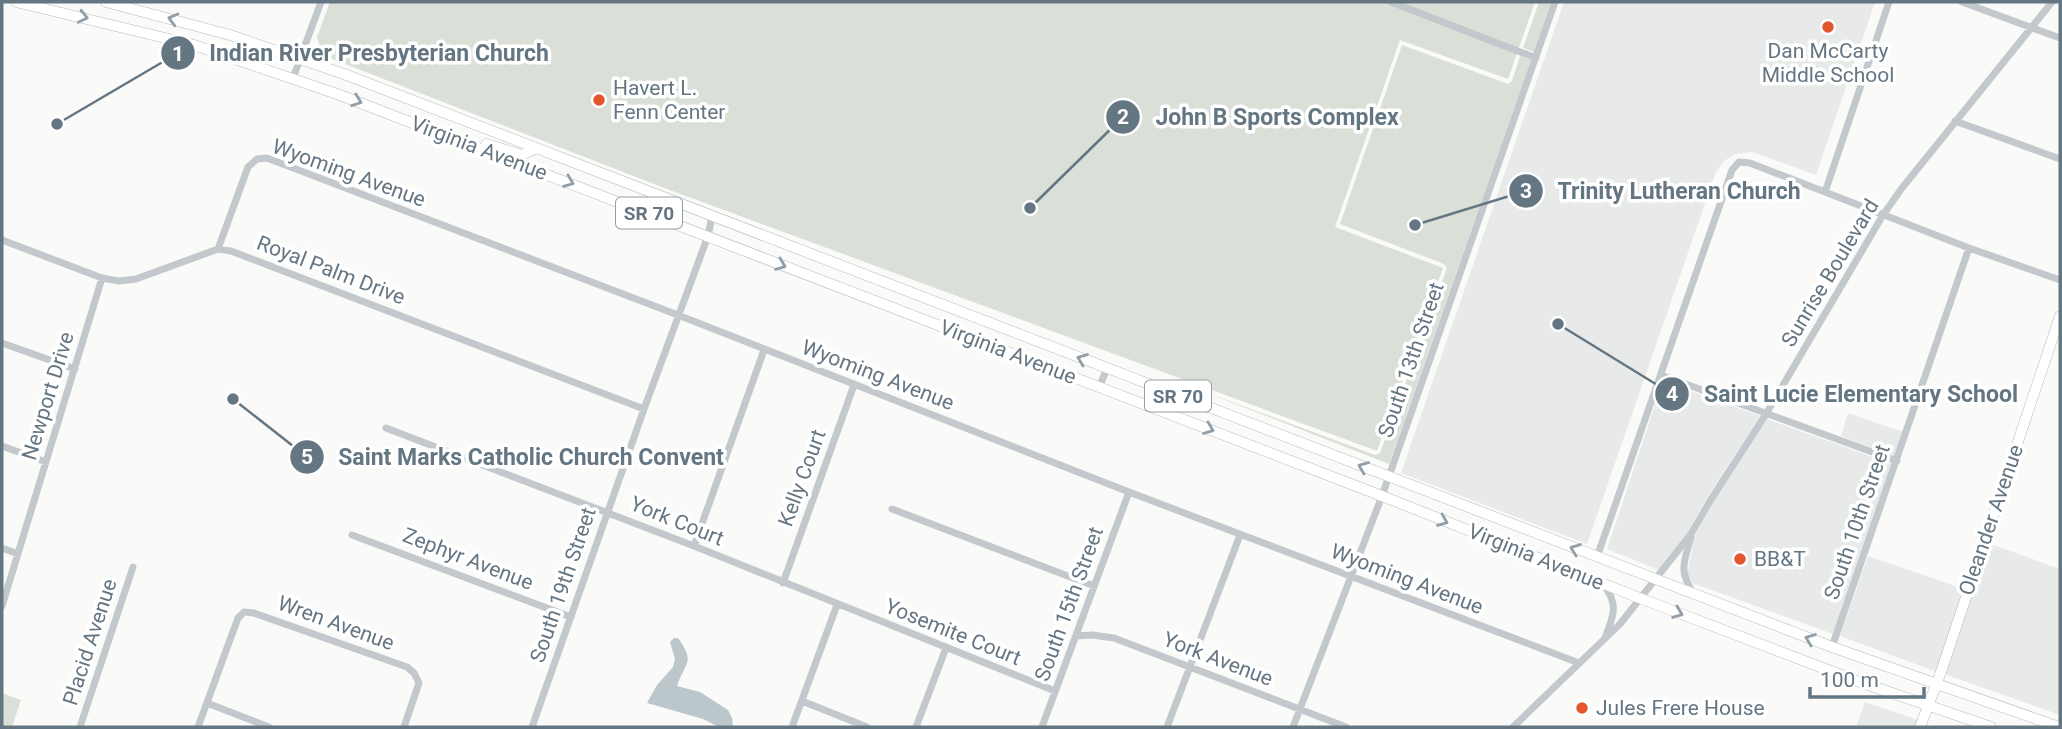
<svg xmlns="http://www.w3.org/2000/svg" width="2062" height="729" viewBox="0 0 2062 729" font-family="Roboto,sans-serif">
<rect width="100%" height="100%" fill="#fafaf8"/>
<path fill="#e8e9e9" d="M1564,2H1875L1816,175L1752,152L1735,154L1724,161L1716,172L1587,544L1401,473Z
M1663,381L1760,416L1706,499L1688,532L1659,570L1607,549Z
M1848,413L1903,432L1894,456L1841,436Z
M1767,419L1892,464L1833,634L1692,583L1687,574L1695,535L1713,503Z
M1988,543L2060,569V715L1944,674Z
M1868,556L1964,589L1937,672L1840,636Z
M1865,702L1918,720L1915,727H1856Z"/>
<path fill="#dadfd7" d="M330,2H1535L1508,79L1400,40L1335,227L1443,268L1377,451L667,189L322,55L317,37Z
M1539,2H1551L1534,52L1523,48Z
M1402,45L1508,84L1512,81L1520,56L1531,60L1389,464L1197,389L1375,455L1380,453L1447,268L1444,264L1340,224Z
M2,693L21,700L12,727H2Z"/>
<path fill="#bbc7cb" d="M674,638H678C696,663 685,662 677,686L700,692L728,710L732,718L733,727H719L703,719L647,703L657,685L673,667L675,659L670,642Z"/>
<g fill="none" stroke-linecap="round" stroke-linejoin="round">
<g stroke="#b5babe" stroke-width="11">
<path id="major" d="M16,2L194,45L337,94L1382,496L1642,599L1857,681L1991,727
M106,2L230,35L344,74L1832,647L2059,727
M486,144L522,155L537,148
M1920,727L1941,672L2060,316"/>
</g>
<path stroke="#c3c8cc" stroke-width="7" d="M1391,2L1536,58
M1962,2L2060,38
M293,78L321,2
M1955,121L2060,159
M1825,192L1889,2
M2,240L102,278L119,281L136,279L218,249L231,251L644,409
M218,249L248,167L257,159L267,158L678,315L1129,492L1579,663
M2,343L75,369
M1661,375L1897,461
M1099,387L1107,369
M386,428L694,546L1055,691
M2,446L46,462
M892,509L1094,586
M352,535L571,617
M1691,537C1684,563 1678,570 1694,594
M694,546L764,350
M2,548L18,554
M1597,557L1732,170L1739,162L1750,163L1969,248L2060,280
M783,583L854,385
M1603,584C1619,604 1614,615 1605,638
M2,606L102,278
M1076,636L1092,635L1114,638L1346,727
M1832,647L1969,248
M802,701L867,727
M207,703L269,727
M80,727L133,567
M198,727L238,618L244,612L254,613L407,667L414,673L419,683L404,727
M532,727L644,409L708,236L712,216
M792,727L837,605
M916,727L946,648
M1042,727L1129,492
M1167,727L1240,535
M1293,727L1382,496L1555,2
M1513,727L1620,624L1691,534L1710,501L1766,414L1883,215L1902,188L2052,2"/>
<use href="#major" stroke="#fff" stroke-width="10"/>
</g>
<defs><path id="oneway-chevron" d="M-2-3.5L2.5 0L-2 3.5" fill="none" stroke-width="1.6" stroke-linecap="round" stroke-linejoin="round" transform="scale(1.75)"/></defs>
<g stroke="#939fa8">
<use href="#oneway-chevron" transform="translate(83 17) rotate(13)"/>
<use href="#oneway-chevron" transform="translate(173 19) rotate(-165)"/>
<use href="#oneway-chevron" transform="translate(357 101) rotate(20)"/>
<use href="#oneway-chevron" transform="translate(569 182) rotate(21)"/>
<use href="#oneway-chevron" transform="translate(781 265) rotate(21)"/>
<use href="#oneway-chevron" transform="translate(1082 359) rotate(-159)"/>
<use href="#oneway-chevron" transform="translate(1209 429) rotate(21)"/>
<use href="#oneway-chevron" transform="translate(1363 467) rotate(-159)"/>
<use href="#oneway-chevron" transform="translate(1443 521) rotate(22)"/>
<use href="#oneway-chevron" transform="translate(1575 549) rotate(-159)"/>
<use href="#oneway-chevron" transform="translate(1678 613) rotate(21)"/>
<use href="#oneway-chevron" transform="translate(1810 639) rotate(-159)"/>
</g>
<g fill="#e4572e" stroke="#fff" stroke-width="2.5">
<circle cx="1828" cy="27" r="7"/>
<circle cx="599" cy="100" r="7"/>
<circle cx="1740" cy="559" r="7"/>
<circle cx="1582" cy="708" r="7"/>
</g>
<g text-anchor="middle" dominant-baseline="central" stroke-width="7" stroke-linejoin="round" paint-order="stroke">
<g fill="#fff" stroke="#939fa8" stroke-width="2">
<rect x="616" y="197.5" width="66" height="31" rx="5"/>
<rect x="1145" y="380.5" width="66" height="31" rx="5"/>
</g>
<g font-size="19" font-weight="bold" fill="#657683">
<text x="649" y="213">SR 70</text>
<text x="1178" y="396">SR 70</text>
</g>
<g font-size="21" fill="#657683" stroke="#fff" text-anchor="start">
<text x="1828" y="51" text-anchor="middle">Dan McCarty<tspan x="1828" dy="24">Middle School</tspan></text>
<text x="613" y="88">Havert L.<tspan x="613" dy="24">Fenn Center</tspan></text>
<text x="1754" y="559">BB&amp;T</text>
<text x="1596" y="708">Jules Frere House</text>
</g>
<g font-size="21" fill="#657683" stroke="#fff">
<text transform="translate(479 148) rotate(21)">Virginia Avenue</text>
<text transform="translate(349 173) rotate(20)">Wyoming Avenue</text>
<text transform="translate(331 270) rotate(21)">Royal Palm Drive</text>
<text transform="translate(1830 273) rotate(-59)">Sunrise Boulevard</text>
<text transform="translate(1008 352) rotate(21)">Virginia Avenue</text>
<text transform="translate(1411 360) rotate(-71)">South 13th Street</text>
<text transform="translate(878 375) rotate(21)">Wyoming Avenue</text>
<text transform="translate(48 396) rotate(-73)">Newport Drive</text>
<text transform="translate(802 478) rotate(-70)">Kelly Court</text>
<text transform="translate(1991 520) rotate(-71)">Oleander Avenue</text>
<text transform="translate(677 521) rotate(22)">York Court</text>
<text transform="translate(1857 522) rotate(-71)">South 10th Street</text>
<text transform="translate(1536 557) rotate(22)">Virginia Avenue</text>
<text transform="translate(468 559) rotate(21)">Zephyr Avenue</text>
<text transform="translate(1407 579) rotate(21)">Wyoming Avenue</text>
<text transform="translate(563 585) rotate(-71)">South 19th Street</text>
<text transform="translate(1069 604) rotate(-70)">South 15th Street</text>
<text transform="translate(336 623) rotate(20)">Wren Avenue</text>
<text transform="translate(953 632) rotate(22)">Yosemite Court</text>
<text transform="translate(90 642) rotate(-72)">Placid Avenue</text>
<text transform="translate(1218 659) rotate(21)">York Avenue</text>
</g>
</g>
<path fill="none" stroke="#657683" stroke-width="2.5" d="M57 124L178 53M1030 208L1123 117M1415 225L1526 191M1558 324L1672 394M233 399L307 457"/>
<g fill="#657683" stroke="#fff" stroke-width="2.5">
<circle cx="57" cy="124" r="7"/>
<circle cx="1030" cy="208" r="7"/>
<circle cx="1415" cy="225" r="7"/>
<circle cx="1558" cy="324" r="7"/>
<circle cx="233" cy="399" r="7"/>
<circle cx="178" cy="53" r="18"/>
<circle cx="1123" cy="117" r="18"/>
<circle cx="1526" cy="191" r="18"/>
<circle cx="1672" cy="394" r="18"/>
<circle cx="307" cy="457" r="18"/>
</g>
<g font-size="21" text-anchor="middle" font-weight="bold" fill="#fff">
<text x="178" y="61">1</text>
<text x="1123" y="124">2</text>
<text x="1526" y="198">3</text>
<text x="1672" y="401">4</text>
<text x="307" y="464">5</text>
</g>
<g font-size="23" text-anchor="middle" font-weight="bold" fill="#657683" stroke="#fff" stroke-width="7" stroke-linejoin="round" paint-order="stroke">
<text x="379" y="61">Indian River Presbyterian Church</text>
<text x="1277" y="125">John B Sports Complex</text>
<text x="1679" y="199">Trinity Lutheran Church</text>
<text x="1861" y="402">Saint Lucie Elementary School</text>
<text x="531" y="465">Saint Marks Catholic Church Convent</text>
</g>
<rect width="2062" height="729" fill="none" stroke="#657683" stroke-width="7"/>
<path d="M1810 687v10h114v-10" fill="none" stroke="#657683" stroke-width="3.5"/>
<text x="1820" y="687" font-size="21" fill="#657683" stroke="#ffffff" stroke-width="5" paint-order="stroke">100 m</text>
</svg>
